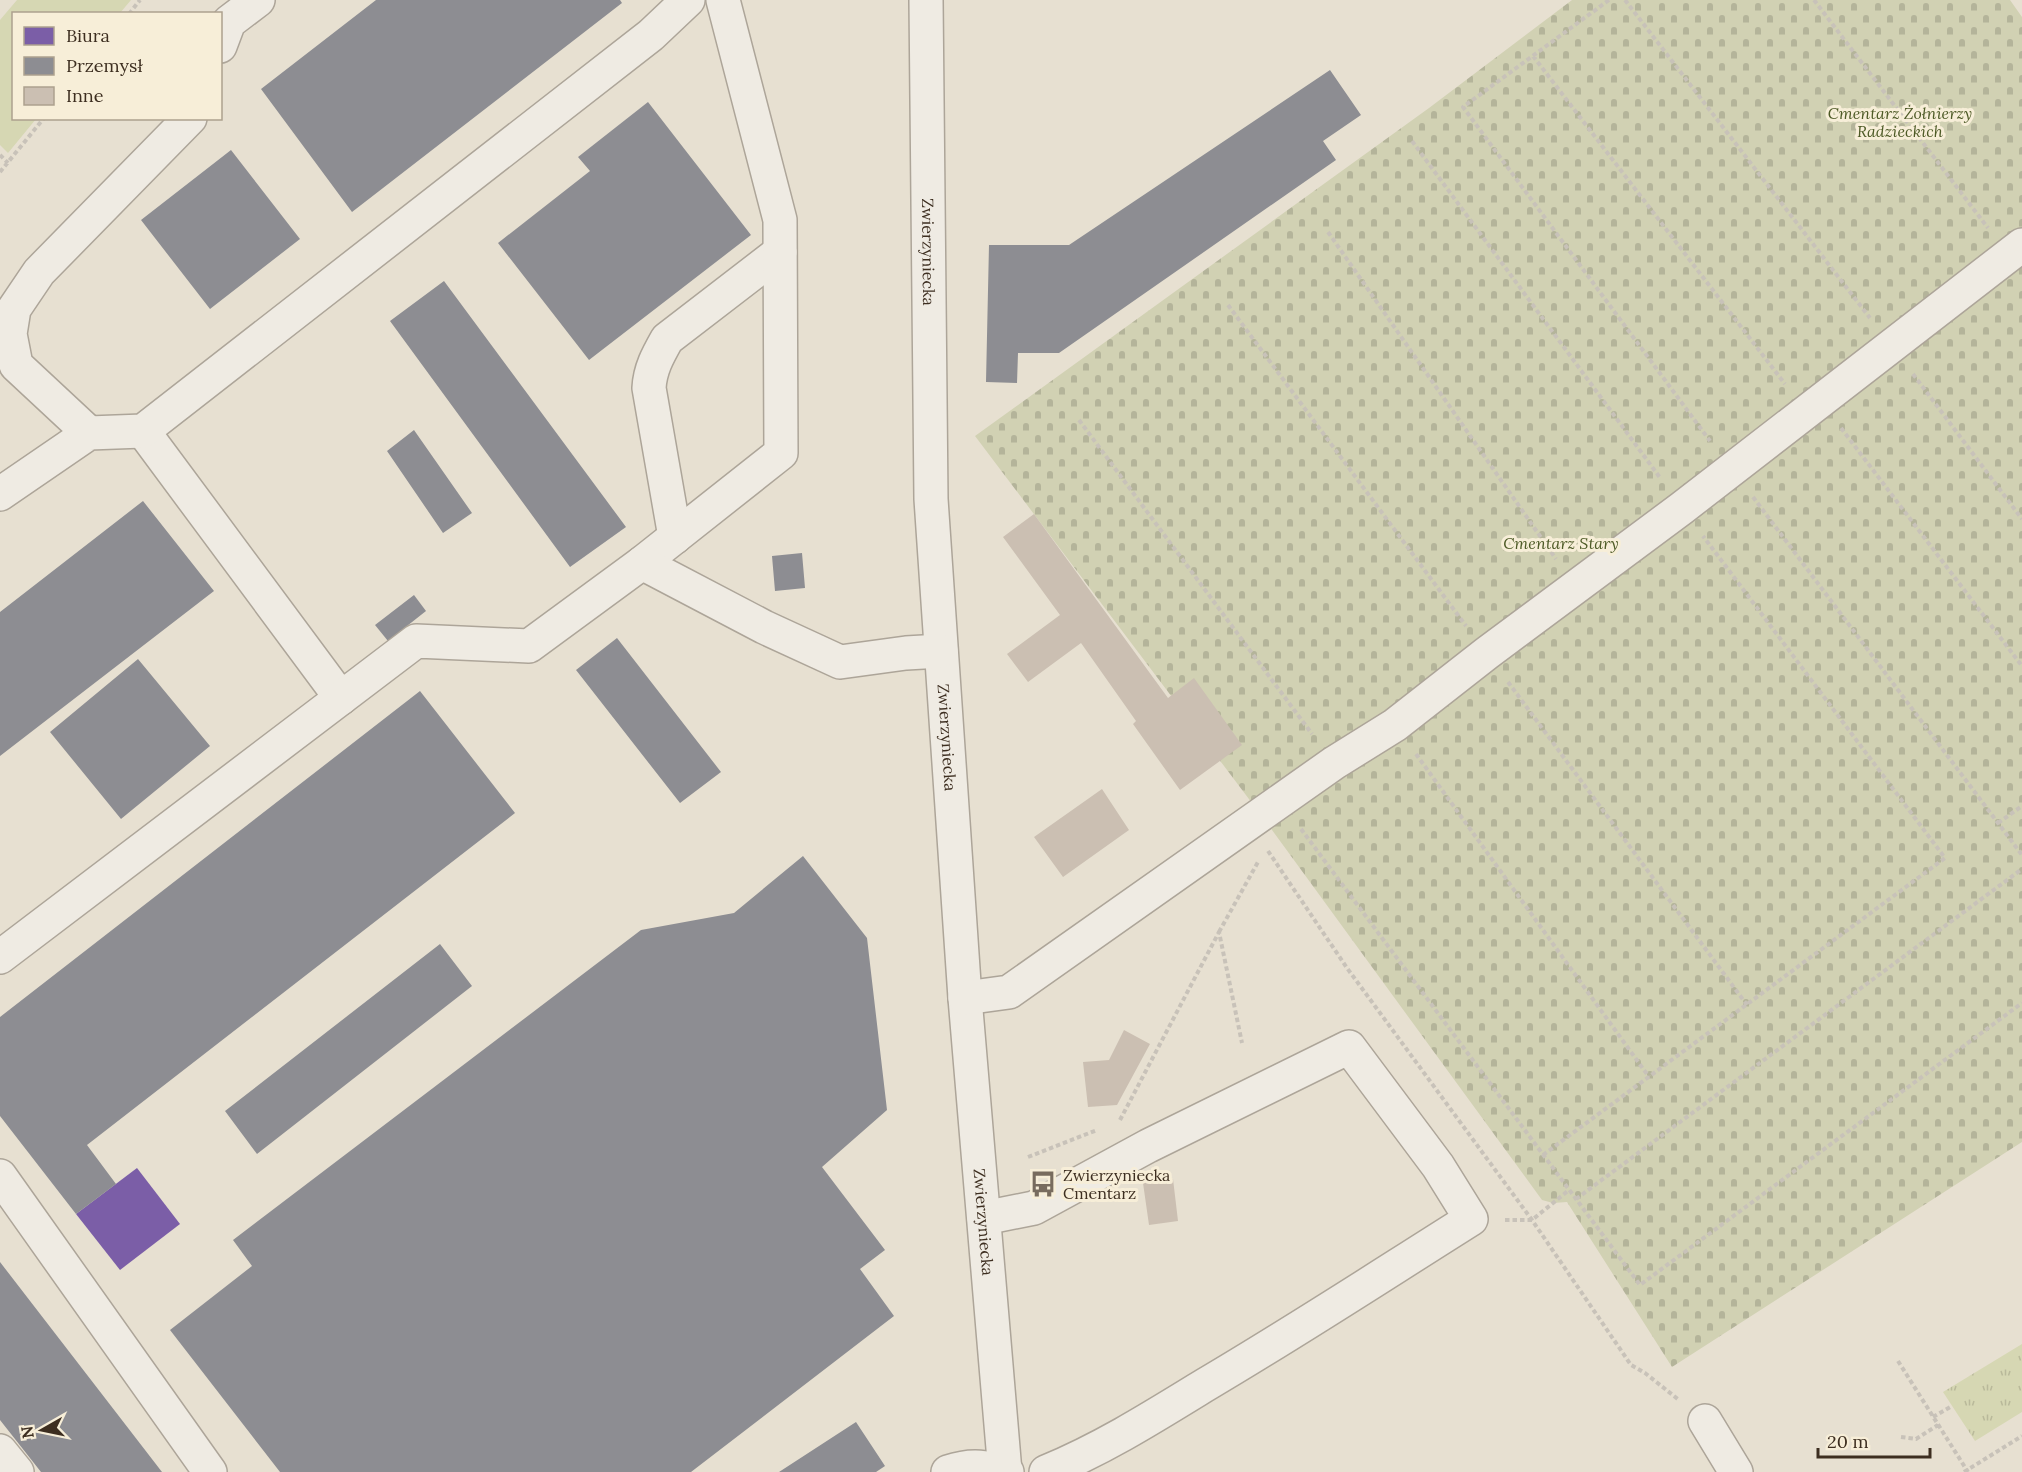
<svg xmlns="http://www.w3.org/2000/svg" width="2022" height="1472" viewBox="0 0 2022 1472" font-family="Lora,serif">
<defs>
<pattern id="cemetery-stones" width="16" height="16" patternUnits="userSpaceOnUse" patternTransform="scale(1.5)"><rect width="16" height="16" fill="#d1d1b3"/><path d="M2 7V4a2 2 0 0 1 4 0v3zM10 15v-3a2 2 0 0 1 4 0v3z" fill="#b4b49a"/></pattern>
<pattern id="park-tufts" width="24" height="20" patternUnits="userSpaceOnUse" patternTransform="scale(1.5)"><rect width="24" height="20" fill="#d6d7b3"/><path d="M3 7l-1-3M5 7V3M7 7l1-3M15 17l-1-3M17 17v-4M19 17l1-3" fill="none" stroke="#b9b99a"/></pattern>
</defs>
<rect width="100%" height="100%" fill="#e7e0d1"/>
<path fill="#d6d7b3" d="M17,0H131L120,13L14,14V118L36,119L8,153L0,145V20Z"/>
<path fill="url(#cemetery-stones)" d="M1572,0H2010L2022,17V1142L1672,1367L1567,1202L1553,1203L1542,1200L1261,815L975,436L1429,108Z"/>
<path fill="url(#park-tufts)" d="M2022,1344V1412L1975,1441L1943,1392Z"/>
<path fill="#7b5ea7" d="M137,1168L180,1224L120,1270L76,1214Z"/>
<path fill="#8d8d92" d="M376,0H620L622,3L352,212L261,89Z
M1330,70L1361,115L1323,141L1336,160L1059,353H1018L1017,383L986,382L989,245H1069Z
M648,102L751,235L589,360L498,243L590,171L578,157Z
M231,150L300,239L210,309L141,220Z
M444,281L626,527L570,567L390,321Z
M414,430L472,513L443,533L387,451Z
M143,501L214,591L0,756V612Z
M802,553L805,588L775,591L772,556Z
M414,595L426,611L388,641L375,625Z
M617,638L721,772L680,803L576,670Z
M138,659L210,746L121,819L50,732Z
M420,691L515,813L87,1145L116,1184L76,1214L0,1116V1017Z
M803,856L867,938L887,1110L822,1167L885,1250L860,1269L894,1316L691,1472H280L170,1330L252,1266L233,1240L641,930L734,913Z
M440,944L472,986L257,1154L225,1111Z
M0,1262L162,1472H41L0,1420Z
M856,1422L885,1466L876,1472H779Z"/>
<path fill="#cbbfb2" d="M1034,514L1168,698L1194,678L1242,745L1180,790L1133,724L1136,721L1081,643L1028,682L1007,654L1060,615L1003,537Z
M1102,789L1129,830L1063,877L1034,837Z
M1124,1030L1150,1044L1117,1105L1088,1107L1083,1062L1109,1060Z
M1173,1179L1178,1221L1149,1225L1143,1183Z"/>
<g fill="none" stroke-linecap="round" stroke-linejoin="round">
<g stroke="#ada599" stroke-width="36">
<g id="minor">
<path id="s1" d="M926,0L931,499L965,998L1005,1472"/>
<path d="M220,46L229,22L258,0"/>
<path d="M143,431L341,698"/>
<path d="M89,433L16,365L10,334L14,309L39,272L190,118"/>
<path d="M0,494L89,433L143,431L651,35L688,0"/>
<path d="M675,537L649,388C650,369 658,355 667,339L780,252"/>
<path d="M642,563L781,453L780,220L723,0"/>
<path d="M0,957L416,641L529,646L642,563L764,627L840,662L906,653L941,651"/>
<path d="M965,998L1009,992L1334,763L1395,725L1487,653L1682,508L2022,245"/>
<path d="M0,1176L210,1472"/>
<path d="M984,1218L1034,1208L1148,1146L1349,1047L1438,1166L1471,1219C1382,1275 1295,1332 1205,1385C1153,1417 1102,1449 1046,1472"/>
<path d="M1705,1421L1736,1472"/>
<path d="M0,1451L17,1472"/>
<path d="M948,1472C973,1464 982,1467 1007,1472"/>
</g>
</g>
<path stroke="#c8c2b9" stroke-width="4" stroke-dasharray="4.5 3" stroke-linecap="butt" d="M1609,0L1463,107L1710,441
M1625,0L1870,318
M1814,0L1988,228
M129,14L140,0
M1533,56L1785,384
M1412,141L1661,479
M0,155L8,163
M0,172L44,118
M1328,232L1556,559
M1228,305L1466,626
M1913,374L2022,519
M1079,420L1312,734
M1841,428L2022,666
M1753,497L2022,855
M1508,682L1747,1005
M1416,754L1649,1077
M1998,823L2022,806
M1301,829L1640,1285L2022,1003
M1268,851L1347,968L1532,1220L1631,1365L1645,1373L1679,1400
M1219,932L1258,862
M1120,1120L1219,932L1242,1043
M1543,1155L1945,858L1703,536
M1028,1157L1097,1130
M1576,1199L2022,869
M1505,1220H1532L1569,1190
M1898,1361L1968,1472
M1933,1417L1952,1406
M1901,1437L1916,1439L1938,1425
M1964,1472L2022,1436"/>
<use href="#minor" stroke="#efebe3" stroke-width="33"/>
</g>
<defs>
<g id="bus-bare" transform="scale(2.07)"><path d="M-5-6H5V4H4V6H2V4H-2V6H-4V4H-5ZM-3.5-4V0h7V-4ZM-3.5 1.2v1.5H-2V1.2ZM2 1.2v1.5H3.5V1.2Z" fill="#786c5e" stroke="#f7eed8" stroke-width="2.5" paint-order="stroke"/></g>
</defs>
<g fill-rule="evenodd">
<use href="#bus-bare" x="1043" y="1184"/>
</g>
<g text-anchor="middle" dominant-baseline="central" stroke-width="6" stroke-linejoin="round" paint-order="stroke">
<g font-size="16" font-style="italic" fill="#4d5a26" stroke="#f7eed8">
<text x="1900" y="113">Cmentarz Żołnierzy<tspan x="1900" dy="18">Radzieckich</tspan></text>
<text x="1561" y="543">Cmentarz Stary</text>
</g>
<g font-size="16" fill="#3d2e20" stroke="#f7eed8">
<text stroke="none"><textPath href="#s1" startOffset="252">Zwierzyniecka</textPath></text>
<text stroke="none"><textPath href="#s1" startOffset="738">Zwierzyniecka</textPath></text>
<text stroke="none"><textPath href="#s1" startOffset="1224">Zwierzyniecka</textPath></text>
</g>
<g font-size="16" fill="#3d2e20" stroke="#f7eed8" text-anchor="start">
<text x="1063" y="1175">Zwierzyniecka<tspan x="1063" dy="18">Cmentarz</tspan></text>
</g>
</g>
<rect x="12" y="12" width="210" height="108" fill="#f7eed8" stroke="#ada18e" stroke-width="1.5"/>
<rect x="24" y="27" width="30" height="18" fill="#7b5ea7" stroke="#ada18e" stroke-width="1.5"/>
<text x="66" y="42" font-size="18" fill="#3d2e20">Biura</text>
<rect x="24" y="57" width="30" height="18" fill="#8d8d92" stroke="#ada18e" stroke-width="1.5"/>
<text x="66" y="72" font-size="18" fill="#3d2e20">Przemysł</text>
<rect x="24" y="87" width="30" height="18" fill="#cbbfb2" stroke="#ada18e" stroke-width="1.5"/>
<text x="66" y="102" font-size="18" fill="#3d2e20">Inne</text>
<g transform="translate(42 1430) rotate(261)" stroke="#f7eed8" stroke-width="4.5" paint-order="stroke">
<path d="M0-4.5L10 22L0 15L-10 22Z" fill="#3d2e20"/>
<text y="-9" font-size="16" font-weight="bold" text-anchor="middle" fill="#3d2e20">N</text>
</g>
<path d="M1818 1448v9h112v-9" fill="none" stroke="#3d2e20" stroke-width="3"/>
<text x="1827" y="1448" font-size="18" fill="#3d2e20" stroke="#f7eed8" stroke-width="4.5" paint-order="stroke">20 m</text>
</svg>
